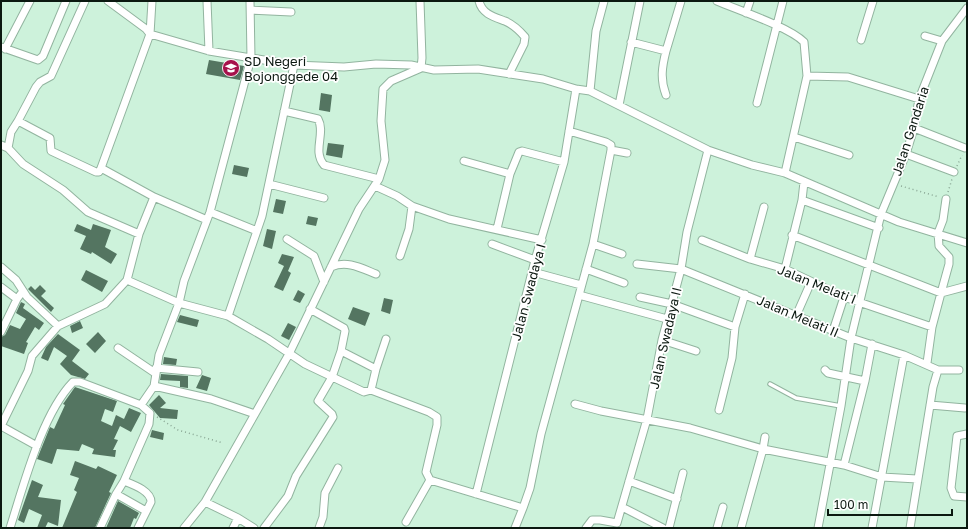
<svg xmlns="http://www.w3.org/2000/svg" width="968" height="529" viewBox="0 0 968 529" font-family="'Golos Text',sans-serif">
<rect width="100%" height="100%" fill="#cdf2db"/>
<path fill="#547561" d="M209,60L244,66L240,80L206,74Z
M321,93L332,95L330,112L319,110Z
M328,143L344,145L342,158L326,155Z
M234,165L249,168L247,177L232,174Z
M276,199L286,201L283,214L273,212Z
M308,216L318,218L316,226L306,224Z
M77,224L91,230L93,224L111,230L105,247L117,254L111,264L92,252L91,254L80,249L86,236L74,231Z
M267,229L276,231L272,249L263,246Z
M282,254L294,257L288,271L291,273L283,291L274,287L284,266L278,263Z
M86,270L108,281L102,292L81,280Z
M40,285L46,291L41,296L54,308L51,312L28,289L31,286L35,290Z
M298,290L305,294L300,303L293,300Z
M384,298L393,300L390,314L381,311Z
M21,302L25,304L23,308L44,323L39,330L35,327L26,342L28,343L24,354L1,346V337L5,335L10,325L20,329L26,319L16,313Z
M353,307L370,313L365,326L348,319Z
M180,315L199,320L197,327L177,322Z
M80,321L83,328L72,333L70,326Z
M288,323L296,327L289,340L281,336Z
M98,332L106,341L95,353L86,344Z
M58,334L80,350L72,361L89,374L85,379L71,375L60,364L67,356L54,347L48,361L41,358L46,347Z
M164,357L177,359L176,365L163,364Z
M161,374L188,376V388L180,387V381L160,380Z
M202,375L211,378L207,391L196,388Z
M75,387L117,401L113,412L105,409L101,421L112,426L116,415L124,419L129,408L141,413L131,432L120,426L114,439L118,440L113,450H116L115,457L92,454L94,449L82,444L79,451L57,449L52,464L37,459L50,427L54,429L65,405L63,404Z
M159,395L166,403L160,408L178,410L177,419L160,418L149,405Z
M152,430L164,433L163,440L150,437Z
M75,461L96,469L98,466L117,475L109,492L111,493L95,528H62L77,492L74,490L79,478L70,475Z
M32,480L43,485L38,497L61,500L58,526L48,522L45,528H37L42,515L29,509L24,523L18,520Z
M118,501L139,513L136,519L134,518L130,528H106Z"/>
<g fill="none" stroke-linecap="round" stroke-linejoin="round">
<g stroke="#92b49f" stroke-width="5.5">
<path id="lane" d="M770,384L796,398L841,406"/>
</g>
<g stroke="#92b49f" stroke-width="9">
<path id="street" d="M108,1L146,29L150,34L209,51L294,65L344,67L376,64L411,65L434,70L478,69L543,79L576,89L590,91L708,150L752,165L785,173
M207,1L209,51
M420,1L422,58L421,68
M479,1C482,14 494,17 505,21C512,24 520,31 525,37L524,44L509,74
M717,1C738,10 789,27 804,42L807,76L785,173L899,222L967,243
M251,10L291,12
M746,13L750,1
M925,36L942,41
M861,40L873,1
M631,42L666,51L681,1
M1,47L38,60L43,56L66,1
M5,49L30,1
M807,76L848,77L919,99
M590,91L596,31L604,1
M666,95C660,79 662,67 666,51
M757,103L783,1
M619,105L640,1
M284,111L318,119C326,133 312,151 324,165L379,179
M18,121L36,87L40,82L51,76L85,1
M914,128L965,148
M794,137L849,155
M1,145L8,148L23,164L63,190L88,212L139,234
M8,148L11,132L18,121L50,138L51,151L96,172H99L101,168L154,197
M611,150L627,153
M906,154L954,172
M464,161L510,174
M101,168L150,34L152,1
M269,184L324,198
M375,186L397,196L412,206L449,219L542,240
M802,200L879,228
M210,212L257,231
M497,229L510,174L519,152L522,151L564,162
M792,235L941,293L949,264V257L939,246L938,233L943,220L946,199
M287,239L314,256L324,282
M702,240L750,259L785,269L844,297L932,327
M492,244L535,260
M593,244L622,254
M400,256L409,229L412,206
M750,259L764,207
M637,264L681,269L851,338L904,355L938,370H959
M1,267L16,280L27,297L58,326
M331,267C347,260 361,268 376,274
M586,269L624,283
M785,269L802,200L804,182
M533,272L581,285
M127,280L179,303L228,316L268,339L305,364L364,392L371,390L429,412L437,417V425L426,472L430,480L523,508L515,528
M1,287L17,299
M579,295L667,319
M640,297L672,304L735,327
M310,309L344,328L345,331L341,351L376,369L371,390
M228,316L262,216L294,65
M796,316L811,282
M833,331L844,297
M1,332L17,299L23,291
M662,340L696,351
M118,348L155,373
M927,363L932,327L941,293L967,286
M156,368L198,372
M376,369L386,339
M825,370L828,373L865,381L844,465
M865,381L872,344
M154,386L211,399L255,414
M575,404L601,411L690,428L763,449L741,528
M930,405L965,408
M719,410L732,358L735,327L745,294
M1,426L28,371L32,356L58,326L105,304L127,280L139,234L154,197L207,220
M1,426L37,446
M967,434L957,436L951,488L954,496L967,497
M765,437L763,449L844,465L882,477L917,479
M629,481L677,499
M116,494L124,481
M476,494L535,260L564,162L576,89
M205,502L238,518L254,528
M622,507L663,528
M523,508L530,488L541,434L593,244L611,150V145L606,142L569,131
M406,522L430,480
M617,523L647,419L662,340L681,269L687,232L708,150
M10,528C24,484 42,414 73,382H80L141,405L154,386L159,355L179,303L184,281L210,212L251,58L250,1
M100,528L116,494L146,511
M138,528L151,502C151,491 134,485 124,481L149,424L150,413L141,405
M184,528L205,502L289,354L359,209L379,179L385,160L381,121L383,89L391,81L421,68
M233,528L238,518
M264,528L288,496L296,476L333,417L332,414L318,401L332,377L341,351
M319,528L323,517L325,493L338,468
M586,528L592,520H600L617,523
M669,528L683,473
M717,528L723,507
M818,528L841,406L851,338L881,214L906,154L914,128L919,99L942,41L967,8
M872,528L904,355
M910,528L933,387L938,370"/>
</g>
<path stroke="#89a694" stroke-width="1.5" stroke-dasharray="1 3" stroke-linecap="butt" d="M957,166L962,155
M901,186L939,197
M948,192L952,179
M157,417L178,430L223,443"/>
<use href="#lane" stroke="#fff" stroke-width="3.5"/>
<use href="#street" stroke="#fff" stroke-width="7"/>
</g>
<defs>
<g id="school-disc" transform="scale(0.9)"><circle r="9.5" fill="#a6114b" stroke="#fff"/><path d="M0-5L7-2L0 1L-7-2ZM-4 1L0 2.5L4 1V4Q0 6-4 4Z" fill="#fff"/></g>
</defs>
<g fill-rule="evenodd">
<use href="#school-disc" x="231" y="68"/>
</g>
<g text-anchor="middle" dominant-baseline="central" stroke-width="3.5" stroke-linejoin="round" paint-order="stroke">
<g font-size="13" fill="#0b1810" stroke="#fff" text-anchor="start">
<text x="244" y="61">SD Negeri<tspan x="244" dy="15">Bojonggede 04</tspan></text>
</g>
<g font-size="13" fill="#0b1810" stroke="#fff">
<text transform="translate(910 131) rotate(-72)">Jalan Gandaria</text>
<text transform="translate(817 284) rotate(22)">Jalan Melati I</text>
<text transform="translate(528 292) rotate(-75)">Jalan Swadaya I</text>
<text transform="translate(798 316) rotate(23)">Jalan Melati II</text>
<text transform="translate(665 338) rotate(-77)">Jalan Swadaya II</text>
</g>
</g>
<rect width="968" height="529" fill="none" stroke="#0b1810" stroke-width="4"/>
<path d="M828 509v6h124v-6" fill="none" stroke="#0b1810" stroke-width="2"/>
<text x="834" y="509" font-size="12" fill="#0b1810" stroke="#ffffff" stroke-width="3" paint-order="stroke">100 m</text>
</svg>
